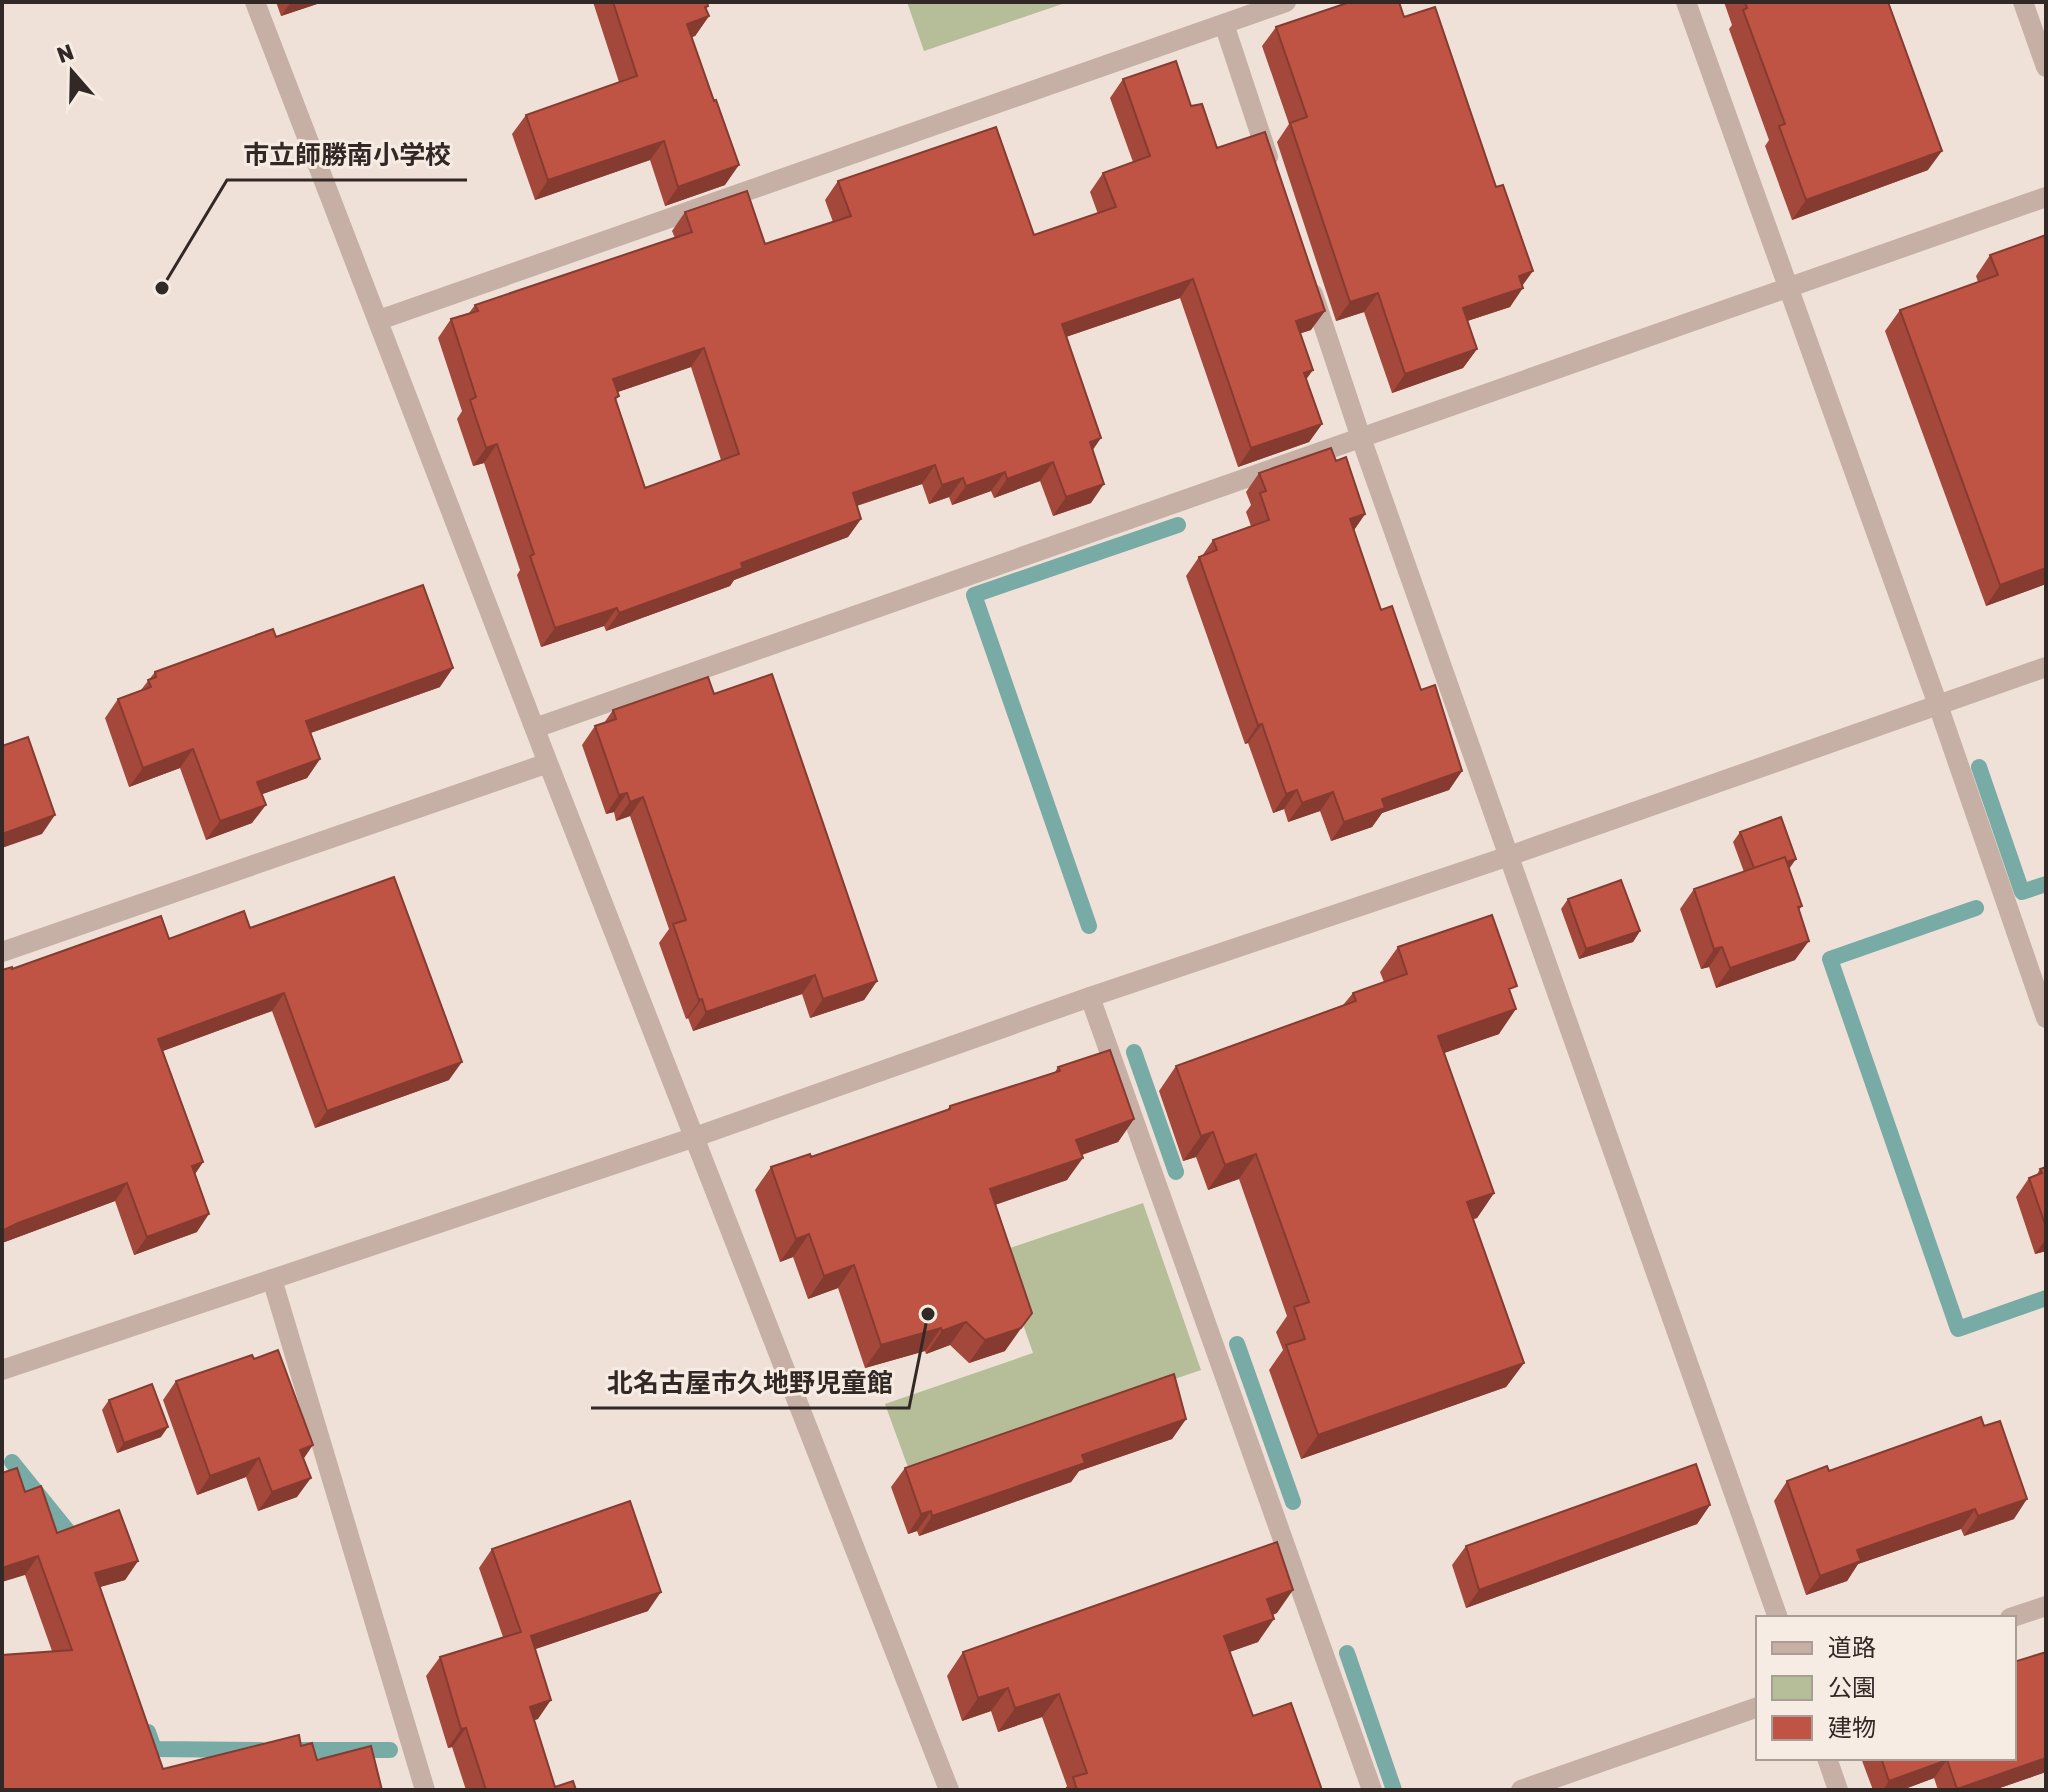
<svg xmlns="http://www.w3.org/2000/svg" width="2048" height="1792" viewBox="0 0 2048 1792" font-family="Rubik,'Noto Sans JP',sans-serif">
<rect width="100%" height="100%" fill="#efe1d8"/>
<path fill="#b5bd99" d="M907,2H1068L924,51Z
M1143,1203L1201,1370L909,1470L885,1404L1033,1353L998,1252Z"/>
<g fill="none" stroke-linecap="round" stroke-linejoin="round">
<path stroke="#78aaa6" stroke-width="16" d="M1979,767L2022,892L2046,884
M1976,908L1830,959L1958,1329L2046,1298
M1089,926L974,595L1178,525
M1134,1052L1176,1172
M1237,1344L1293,1502
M12,1462L79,1545
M1347,1653L1394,1790
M148,1732L154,1749L261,1750
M292,1750H390"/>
<path stroke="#c6b0a5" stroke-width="20" d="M255,2L548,763L949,1790
M1686,2L1938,705L2046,1018
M2023,2L2046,67
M1224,24L1268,157
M1313,294L1361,438L1778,1618
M379,320L1286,2
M535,728L2046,197
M2,952L548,763
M1090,997L1372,1790
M272,1279L425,1790
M2010,1618L2046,1606
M1827,1758L1838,1790
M1521,1790L1758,1707"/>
<path stroke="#c6b0a5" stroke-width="20" d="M2,1370L695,1137L1090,997L1509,856L2046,667"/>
</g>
<path fill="#a4483b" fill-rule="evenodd" d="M276,2H323L281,16Z
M593,2H707L708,6L706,9L709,16L695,36L692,37L725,185L665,206L650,160L535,200L512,134L526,115L619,82Z
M1724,2H1888L1928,170L1792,220L1765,146L1769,140L1729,29L1732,25Z
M1404,17L1522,286L1510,307L1467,321L1477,349L1463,368L1392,393L1364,312L1336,321L1277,142L1289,124L1262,46L1276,27Z
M1123,79L1191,106L1217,148L1311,330L1301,333L1306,380L1322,424L1309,442L1238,467L1180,298L1066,337L1093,450L1091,503L1053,516L1040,481L994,498L991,491L952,505L949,497L929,504L922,484L857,506L861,519L848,537L734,580L730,586L606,631L604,626L541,647L517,575L520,570L484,463L473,466L457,419L462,411L438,338L451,319L469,313L475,305L675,238L672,231L685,212L765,244L833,222L825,200L838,181L1034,235L1098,214L1090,192L1103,173L1133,162L1110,98ZM691,367L721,460L645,488L616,401L618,392Z
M2046,235V584L1986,606L1885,331L1900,310L1978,282L1976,276L1990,255Z
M1336,461L1365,514L1354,530L1381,610L1462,771L1449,790L1382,813L1372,827L1331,841L1320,811L1288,822L1284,809L1273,813L1248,743L1245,744L1186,576L1199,557L1202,556L1213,540L1251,526L1246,512L1251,505L1246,492L1259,473Z
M276,637L440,687L311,733L320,759L307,778L262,794L252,823L206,840L180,768L129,787L105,718L118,699L141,690L155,672Z
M714,694L877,981L864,1000L810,1018L802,994L693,1031L688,1018L686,1019L659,943L669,929L630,816L616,821L614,812L606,814L582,745L595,726L604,723L613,710Z
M1740,832L1789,869L1802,906L1799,910L1795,960L1716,988L1709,967L1701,969L1680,909L1694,889L1744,872L1733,842Z
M1568,899L1640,931L1633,942L1579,959L1561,909Z
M250,928L449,1080L315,1128L272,1011L163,1051L203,1162L195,1174L197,1232L134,1255L115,1201L2,1243L12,969L169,939Z
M1398,947L1511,995L1499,1034L1444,1053L1494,1193L1477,1218L1472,1219L1524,1363L1506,1387L1301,1459L1269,1370L1283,1350L1276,1332L1287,1316L1239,1179L1208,1190L1196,1157L1183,1161L1159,1091L1176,1066L1343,1005L1353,993L1384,982L1380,972Z
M1058,1067L1134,1119L1118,1142L1082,1155L1067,1180L995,1205L1005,1351L969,1363L950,1345L926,1354L925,1351L865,1368L838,1288L808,1299L793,1257L780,1262L755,1190L771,1167L811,1157L947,1110L950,1106L1055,1072Z
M2046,1167V1251L2035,1254L2016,1197L2029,1178L2036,1176L2040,1169Z
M176,1381L304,1459L297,1497L258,1511L246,1477L197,1495L163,1400Z
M109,1400L161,1437L117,1453L102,1410Z
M1186,1419L1172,1439L1079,1471L1071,1482L919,1536L917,1531L908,1534L891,1487L905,1468Z
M1829,1471L2014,1519L1964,1536L1961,1529L1858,1564L1847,1581L1806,1595L1774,1501L1787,1481Z
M25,1492L57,1533L138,1561L125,1580L100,1587L163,1769L301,1746L317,1760L382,1790H2L52,1651L25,1575Z
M1710,1505L1697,1524L1466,1608L1452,1565L1466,1546Z
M492,1549L648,1611L535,1649L538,1719L534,1720L555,1787L576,1790H466L452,1747L448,1748L426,1676L440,1657L503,1637L479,1568Z
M1277,1613L1273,1615L1258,1642L1229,1652L1253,1716L1322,1790H1064L1067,1786L1042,1717L998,1732L991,1711L962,1721L947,1676L963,1652Z
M2046,1652V1772L1994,1790H1938L1934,1778L1902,1790H1873L1861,1758H2014V1662Z"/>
<path fill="#863b30" d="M291,2H323L281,16Z
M708,6L698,20L709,16L695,36L673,43L687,24L705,7Z
M664,141L650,160L535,200L548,180Z
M1942,151L1928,170L1792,220L1806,200Z
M739,165L725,185L665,206L678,187Z
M1533,271L1520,289L1523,288L1510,307L1449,327L1463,308L1519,276Z
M1193,279L1180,298L1048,343L1062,324Z
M1378,293L1364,312L1336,321L1350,302Z
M1325,311L1311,330L1283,339L1296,321Z
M704,348L691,367L600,398L613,379Z
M1477,349L1463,368L1392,393L1405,374Z
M1313,370L1300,388L1304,373Z
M1322,424L1309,442L1238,467L1251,448Z
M1101,438L1088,457L1090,442Z
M497,444L484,463L473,466L486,448Z
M1053,462L1040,481L994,498L1007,479Z
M935,465L922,484L839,511L853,493Z
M1005,472L991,491L952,505L966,486Z
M963,478L949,497L929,504L942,485Z
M1104,484L1091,503L1053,516L1066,497Z
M1365,514L1352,533L1350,519Z
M861,519L848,537L734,580L730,586L606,631L619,613L741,563Z
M2046,568V584L1986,606L2000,585Z
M617,608L604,626L541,647L555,628Z
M453,668L440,687L293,739L306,721Z
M1262,724L1248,743L1245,744L1258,725Z
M193,749L180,768L129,787L143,768Z
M320,759L307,778L244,801L257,782Z
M1462,771L1449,790L1382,813L1372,827L1331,841L1344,822L1382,799Z
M1297,790L1284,809L1273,813L1286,794Z
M1333,792L1320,811L1288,822L1302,803Z
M627,793L614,812L606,814L619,795Z
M643,797L630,816L616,821L630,802Z
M266,805L252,823L206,840L220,821Z
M55,815L42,834L2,848V834Z
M1796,859L1789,869L1755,873Z
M1640,931L1633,942L1579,959L1586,949Z
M1809,941L1795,960L1716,988L1730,968Z
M1722,947L1709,967L1701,969L1714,949Z
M815,975L802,994L693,1031L706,1012Z
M877,981L864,1000L810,1018L823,999Z
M284,993L272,1011L146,1057L158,1039Z
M702,999L688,1018L686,1019L699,1000Z
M1516,1009L1499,1034L1421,1061L1438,1036Z
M462,1062L449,1080L315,1128L327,1111Z
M1134,1119L1118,1142L1060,1162L1076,1140Z
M1213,1132L1196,1157L1183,1161L1201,1136Z
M1256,1154L1239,1179L1208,1190L1225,1165Z
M1083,1158L1067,1180L974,1212L990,1189Z
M203,1162L191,1180L192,1166Z
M127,1183L115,1201L2,1243V1231L18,1223Z
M1494,1193L1477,1218L1449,1227L1467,1202Z
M209,1214L197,1232L134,1255L147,1237Z
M809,1234L793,1257L780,1262L796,1239Z
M2046,1239V1251L2035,1254Z
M854,1265L838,1288L808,1299L824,1276Z
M1032,1313L1005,1351L969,1363L985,1340Z
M966,1322L950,1345L926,1354L942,1331Z
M941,1328L925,1351L865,1368L881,1345Z
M1524,1363L1506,1387L1301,1459L1318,1435Z
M1186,1419L1172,1439L1079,1471L1071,1482L919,1536L932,1516L1082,1455Z
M168,1427L161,1437L117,1453L124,1443Z
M313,1445L300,1464V1450Z
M259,1458L246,1477L197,1495L210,1476Z
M311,1478L297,1497L258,1511L272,1492Z
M2027,1499L2014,1519L1964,1536L1978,1516Z
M1710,1505L1697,1524L1466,1608L1479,1590Z
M1975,1509L1961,1529L1858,1564L1847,1581L1806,1595L1820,1576L1857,1550Z
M931,1511L917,1531L908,1534L921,1514Z
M38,1556L25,1575L2,1582V1568Z
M138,1561L125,1580L82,1592L95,1573Z
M1293,1590L1277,1613L1250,1623L1267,1599Z
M661,1592L648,1611L518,1655L531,1636Z
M1274,1619L1258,1642L1207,1660L1224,1636Z
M1008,1688L991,1711L962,1721L978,1698Z
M1059,1694L1042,1717L998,1732L1015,1708Z
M551,1700L538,1719L516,1726L530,1707Z
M466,1728L452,1747L448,1748L461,1729Z
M2046,1758V1772L1994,1790H1956Z
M1947,1760L1934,1778L1902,1790H1883L1889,1781Z"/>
<path fill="#bf5445" stroke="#863b30" stroke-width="2" fill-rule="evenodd" d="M613,2H707L708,6L705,7L709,16L687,24L714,101L716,100L739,165L678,187L664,141L548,180L526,115L637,76Z
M1350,2H1399L1404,17L1435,7L1496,187L1503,185L1533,271L1519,276L1523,288L1463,308L1477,349L1405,374L1378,293L1350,302L1290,123L1307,117L1276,27Z
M1745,2H1888L1942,151L1806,200L1779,126L1785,124L1743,10L1747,8Z
M1176,61L1191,106L1202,104L1217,148L1265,132L1325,311L1296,321L1313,370L1304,373L1322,424L1251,448L1193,279L1062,324L1101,438L1090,442L1104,484L1066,497L1053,462L1007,479L1005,472L966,486L963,478L942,485L935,465L853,493L861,519L741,563L743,568L619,613L617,608L555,628L530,556L534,554L497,444L486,448L470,400L476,397L451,319L478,311L475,305L692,232L685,212L747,191L765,244L851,216L838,181L996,127L1034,235L1116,207L1103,173L1150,156L1123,79ZM704,348L739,454L645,488L615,398L619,396L613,379Z
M2046,235V568L2000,585L1900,310L1998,275L1990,255Z
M1331,448L1336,461L1346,457L1365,514L1350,519L1381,610L1392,606L1421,690L1435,685L1462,771L1382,799L1385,808L1344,822L1333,792L1302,803L1297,790L1286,794L1262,724L1258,725L1199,557L1217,550L1213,540L1269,520L1260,493L1266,491L1259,473Z
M423,585L453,668L306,721L320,759L257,782L266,805L220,821L193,749L143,768L118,699L151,687L148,680L156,677L155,672L273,629L276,637Z
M772,674L877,981L823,999L815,975L706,1012L702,999L699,1000L673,924L686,920L643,797L630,802L627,793L619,795L595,726L616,719L613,710L708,677L714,694Z
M28,737L55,815L2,834V746Z
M1781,817L1796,859L1787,862L1785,857L1754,868L1740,832Z
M1785,857L1802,906L1798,907L1809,941L1730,968L1722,947L1714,949L1694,889Z
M394,877L462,1062L327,1111L284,993L158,1039L203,1162L192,1166L209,1214L147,1237L127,1183L18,1223L2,1231V970L12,967V969L161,916L169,939L244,911L250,928Z
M1621,880L1640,931L1586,949L1568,899Z
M1492,915L1517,986L1509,989L1516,1009L1438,1036L1494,1193L1467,1202L1524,1363L1318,1435L1286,1345L1305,1339L1294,1307L1309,1302L1256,1154L1225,1165L1213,1132L1201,1136L1176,1066L1356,1001L1353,993L1407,974L1398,947Z
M1110,1050L1134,1119L1076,1140L1083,1158L990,1189L1032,1313L1021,1328L985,1340L966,1322L942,1331L941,1328L881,1345L854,1265L824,1276L809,1234L796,1239L771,1167L810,1154L811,1157L950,1109V1106L1060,1071L1058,1067Z
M2046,1167V1227L2029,1178L2042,1173L2040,1169Z
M278,1350L313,1445L300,1450L311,1478L272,1492L259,1458L210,1476L176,1381L252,1355L254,1359Z
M1174,1374L1186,1419L1082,1455L1085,1463L932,1516L931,1511L921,1514L905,1468Z
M152,1384L168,1427L124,1443L109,1400Z
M1981,1417L1984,1426L2000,1421L2027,1499L1978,1516L1975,1509L1857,1550L1861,1561L1820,1576L1787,1481L1827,1466L1829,1471Z
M1696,1464L1710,1505L1479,1590L1466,1546Z
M17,1468L25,1492L41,1486L57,1533L119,1510L138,1561L95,1573L163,1769L299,1735L301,1746L312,1743L317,1760L371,1746L382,1790H2V1655L72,1650L38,1556L2,1568V1473Z
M630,1501L661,1592L531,1636L551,1700L530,1707L555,1787L573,1781L576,1790H486L466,1728L461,1729L440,1657L521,1632L492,1549Z
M1277,1542L1293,1590L1267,1599L1274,1619L1224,1636L1253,1716L1291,1703L1322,1790H1077L1073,1777L1087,1773L1059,1694L1015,1708L1008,1688L978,1698L963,1652Z
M2046,1652V1758L1957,1789L1947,1760L1889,1781L1881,1758H2014V1661V1662Z"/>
<path fill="none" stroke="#322826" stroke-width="3" d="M162 288L227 180H467M928 1314L909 1408H591"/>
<g fill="#322826" stroke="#f7ece3" stroke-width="3">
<circle cx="162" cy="288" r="8"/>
<circle cx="928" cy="1314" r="8"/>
</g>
<g font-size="26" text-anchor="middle" font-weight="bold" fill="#322826" stroke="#f7ece3" stroke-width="6" stroke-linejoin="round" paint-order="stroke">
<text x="347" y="164">市立師勝南小学校</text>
<text x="750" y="1392">北名古屋市久地野児童館</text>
</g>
<rect width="2048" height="1792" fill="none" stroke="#322826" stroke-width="8"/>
<rect x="1756" y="1616" width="260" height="144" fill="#f7ece3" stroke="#a89e97" stroke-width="2"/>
<rect x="1772" y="1642" width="40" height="12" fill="#c6b0a5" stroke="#a89e97" stroke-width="2"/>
<text x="1828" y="1656" font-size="24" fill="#322826">道路</text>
<rect x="1772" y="1676" width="40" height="24" fill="#b5bd99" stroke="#a89e97" stroke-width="2"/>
<text x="1828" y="1696" font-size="24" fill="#322826">公園</text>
<rect x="1772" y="1716" width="40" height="24" fill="#bf5445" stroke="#a89e97" stroke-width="2"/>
<text x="1828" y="1736" font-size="24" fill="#322826">建物</text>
<g transform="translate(72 72) rotate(340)" stroke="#f7ece3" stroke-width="6" paint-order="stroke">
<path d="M0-6L14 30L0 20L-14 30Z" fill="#322826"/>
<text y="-12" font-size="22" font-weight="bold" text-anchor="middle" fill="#322826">N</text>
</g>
</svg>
